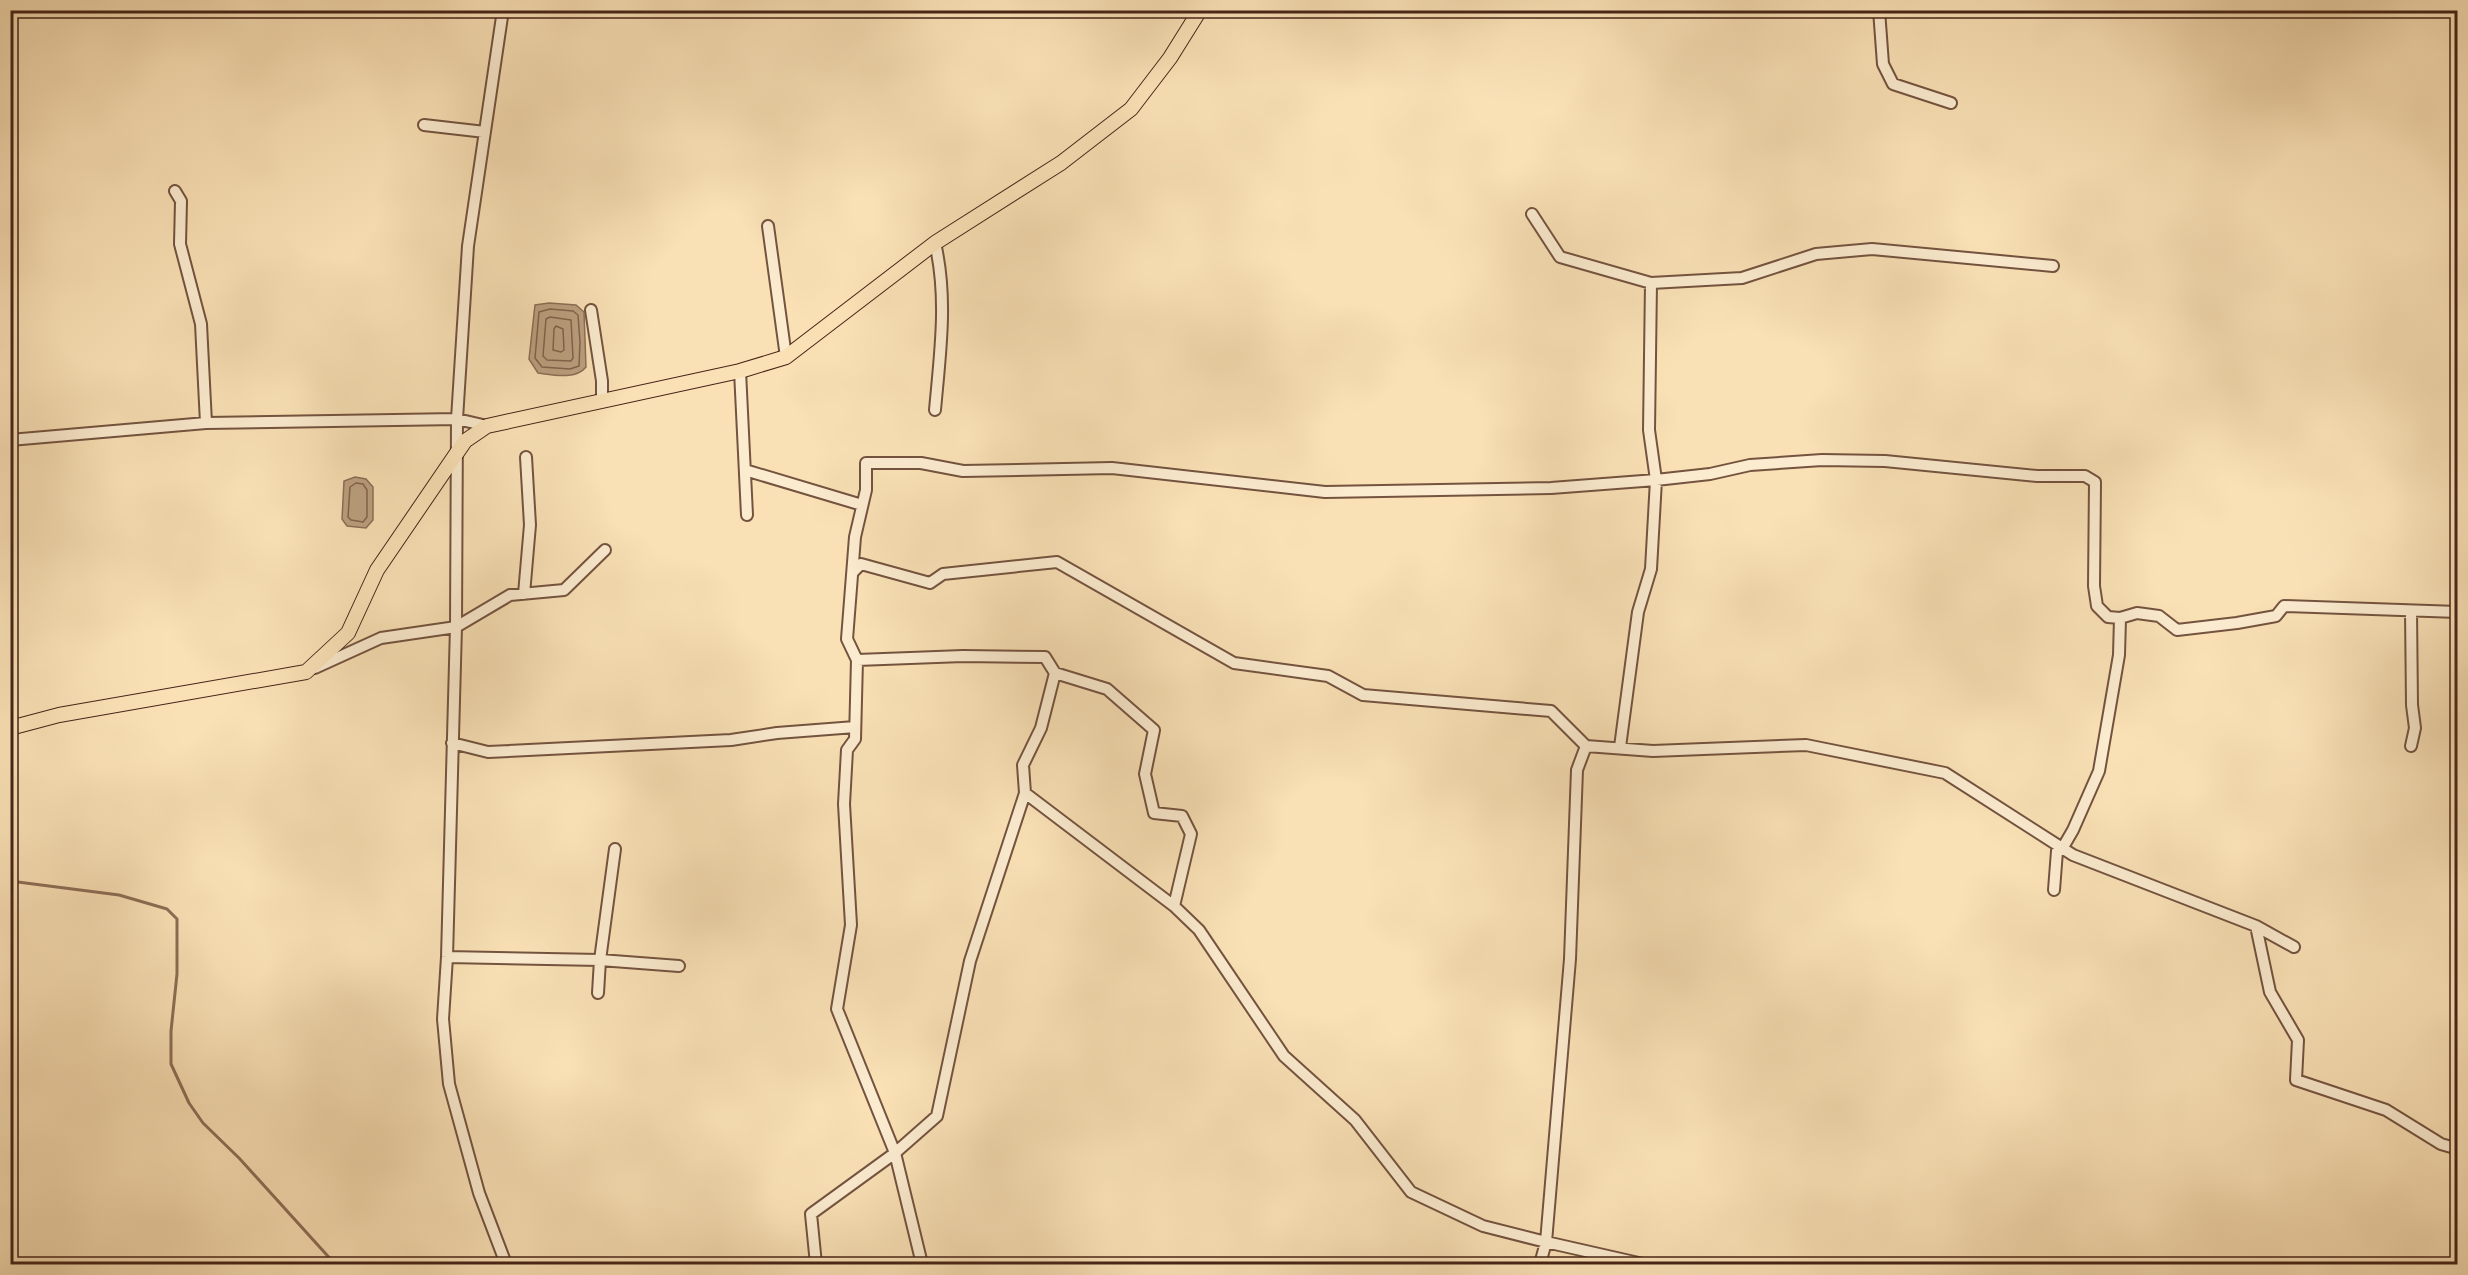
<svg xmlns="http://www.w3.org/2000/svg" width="2468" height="1275" viewBox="0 0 2468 1275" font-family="'IM FELL DW Pica',serif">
<rect width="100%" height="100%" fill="#f9e0b5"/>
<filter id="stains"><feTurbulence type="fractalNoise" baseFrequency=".00333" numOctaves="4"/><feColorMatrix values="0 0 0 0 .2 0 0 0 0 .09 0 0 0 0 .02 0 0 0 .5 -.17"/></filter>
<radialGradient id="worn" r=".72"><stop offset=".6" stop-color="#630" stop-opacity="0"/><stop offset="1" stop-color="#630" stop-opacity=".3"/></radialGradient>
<path fill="#bca080" stroke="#8d6e56" stroke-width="1.5" d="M549,303L576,305L584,312L586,367C576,380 553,375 538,373L529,359L535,305Z
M355,477L366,479L373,487V520L366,528L347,526L342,519L344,481Z"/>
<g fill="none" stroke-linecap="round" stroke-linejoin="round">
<path stroke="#82624c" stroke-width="1.5" d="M550,309L573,311L578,315L580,342L579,366L570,369L542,367L535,358L539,312Z
M550,317L571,320L573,358L571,361L547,360L543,356L546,319Z
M556,326L563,329L564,350L561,352L553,350L554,329Z
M356,483L363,484L367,490V517L363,522L351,520L348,517L350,487Z"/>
<path stroke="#8d6e56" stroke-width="3" d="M10,881L119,895L167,909L177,919V974L171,1031V1064L189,1103L203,1123L239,1158L335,1264"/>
<g stroke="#74533f" stroke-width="14">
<path id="minor" d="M503,10L468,246L457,419L456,627L447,957L443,1019L449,1084L479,1193L506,1264
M1879,10L1883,64L1893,84L1951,103
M424,125L485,132
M175,191L181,201L180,244L201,324L206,423
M1532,214L1560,257L1651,283
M768,226L786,357
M935,243C948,298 940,354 935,410
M591,310L602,381V401
M740,371L747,515
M10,440L206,423L457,419L487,426
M745,470L862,505
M853,572L861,564L930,583L943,574L1057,562L1234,663L1328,676L1363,695L1551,711L1586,746
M524,594L530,525L526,457
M2411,611L2412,705L2415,728L2411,746
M857,660L963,656L1045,657L1055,673L1041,728L1023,765L1025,793
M315,668L381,638L456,627L510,595L564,590L605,550
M1055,673L1107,689L1154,730L1145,774L1154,813L1182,816L1191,834L1174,906
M452,743L488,752L731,740L777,733L855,727
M1620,747L1638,612L1651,569L1656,480L1649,430L1651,283L1742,278L1816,254L1872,249L2053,266
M2054,890L2057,851L2062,849L2073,830L2099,771L2119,655L2120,618
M2256,926L2294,947
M447,957L600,960L679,966
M598,993L600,960L615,849
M816,1264L811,1214L895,1153L837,1009L851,925L844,804L847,750L855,739L857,660L847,639L855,537L866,490V463H921L963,471L1112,468L1325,492L1551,488L1656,480L1710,474L1750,465L1822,460L1885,461L2037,476H2085L2095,482L2094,586L2097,606L2108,617L2120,618L2137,613L2159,616L2177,630L2237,623L2276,616L2284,606L2458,612
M922,1264L895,1153L937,1116L970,961L1025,793L1174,906L1199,930L1284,1056L1355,1120L1411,1192L1483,1226L1546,1242L1570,959L1577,770L1586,746L1653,751L1806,745L1945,773L2073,855L2256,926L2270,992L2298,1040L2296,1080L2386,1110L2441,1144L2458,1149
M1540,1264L1546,1242L1643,1264"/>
</g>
<g stroke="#472418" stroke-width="16">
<path id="major" d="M10,728L59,715L306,672L348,633L377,570L465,441L487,426L740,371L786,357L935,243L1061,163L1131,109L1170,58L1200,10"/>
</g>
<use href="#minor" stroke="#fbebcf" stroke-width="10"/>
<use href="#major" stroke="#f9e0b5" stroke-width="14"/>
</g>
<rect width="2468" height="1275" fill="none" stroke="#f9e0b5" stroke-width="36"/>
<rect x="12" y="12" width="2444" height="1251" fill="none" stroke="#472418" stroke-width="3"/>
<rect x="18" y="18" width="2432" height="1239" fill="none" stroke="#472418" stroke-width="1.5"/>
<rect width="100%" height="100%" filter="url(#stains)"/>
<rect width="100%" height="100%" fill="url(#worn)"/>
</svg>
